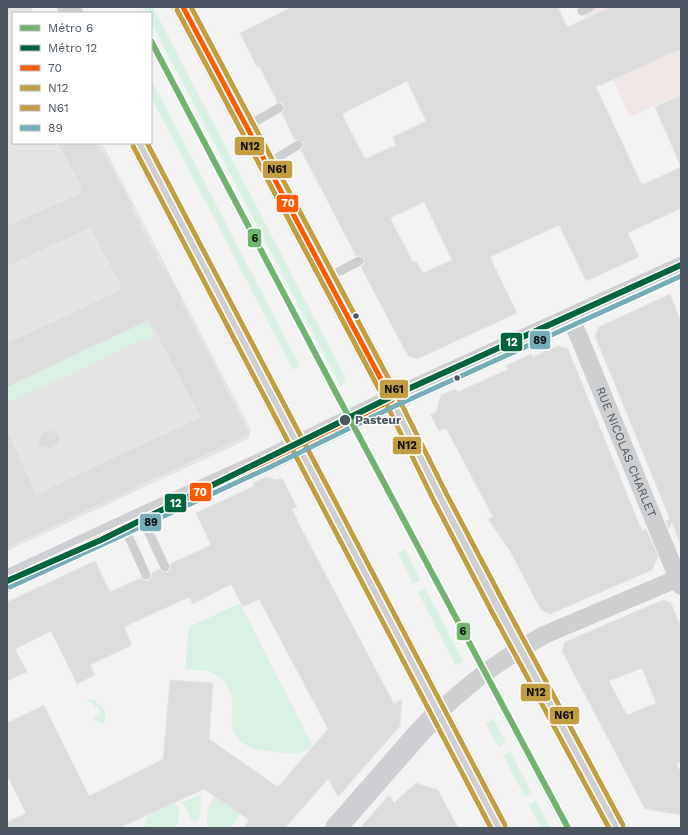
<svg xmlns="http://www.w3.org/2000/svg" width="688" height="835" viewBox="0 0 688 835" font-family="'Work Sans',sans-serif">
<rect width="100%" height="100%" fill="#f3f3f3"/>
<path fill="#e5e4e5" d="M7,7H31L34,13H13V143H102L251,430L248,439L7,551Z"/>
<path fill="#f0e6e5" d="M581,7H681V94L630,117Z"/>
<path fill="#d9f1e2" d="M143,7H153L345,377V380L341,387L151,22V13H146Z
M151,79L300,366L293,370L151,97Z
M146,321L154,335L7,403V387Z
M421,541L471,637L464,641L414,544Z
M405,549L420,580L413,584L398,553Z
M425,588L463,661L456,666L418,592Z
M240,603L313,747C308,749 303,752 298,753C290,755 258,750 250,747C244,744 236,739 234,733C229,724 233,712 232,702C232,689 223,676 210,672C202,670 193,670 185,670L189,627Z
M88,700H95L96,703L102,706C105,711 107,719 103,724L94,720L95,716L100,715L99,707H94L93,703L88,701L85,702Z
M509,710L548,785L541,789L502,714Z
M493,719L506,742L498,747L486,723Z
M510,751L532,793L525,797L503,755Z
M553,793L571,828H562L545,797Z
M201,795L200,816L197,821L192,820L182,802Z
M214,796L241,814L230,828H208C205,817 209,806 214,796Z
M536,801L551,828H541L529,805Z
M174,803L179,809L178,823L174,828H144C145,811 160,809 174,803Z"/>
<path fill="#dcdcdd" stroke="#e4e5e6" fill-rule="evenodd" d="M292,7H558L567,27L612,7H681V49L596,87L642,185L681,167V208L628,233L639,257L586,281L559,225L490,257L517,313L417,359L408,356L361,267L364,264V259L360,255L356,256L301,150L303,148V142L300,140H295L282,113L284,111V105L282,103H276L277,101L259,66L257,67L240,33ZM407,81L426,121L393,137L396,145L365,159L342,114ZM424,202L452,260L423,273L416,261L413,262L390,218Z
M681,95V167L655,107Z
M57,143H98L133,206L131,207L163,268L165,267L183,301L181,302L250,434L7,548V428L36,494L200,417L149,320L7,387V343L122,289L90,228L7,267V226L80,193L79,190L82,188Z
M670,294L681,322L680,543L672,522L669,529L666,521L670,519L595,336L599,327Z
M558,346L568,349L642,531L646,529L658,556L652,570L550,614L541,610L510,551L488,519L493,517L446,428L439,431L430,414L436,412L441,395L456,389L458,392L508,369L506,366L531,354L533,357Z
M49,430L57,432L60,439L57,445L51,449L37,445L42,433Z
M266,477L277,480L282,478L297,507L292,509L300,526L394,704L402,699L400,726L338,797L328,779L285,828H243L249,820L204,789L119,828H7V822L26,813L7,775V723L44,705L89,796L163,759L170,680L213,683L209,739L278,787L328,729L259,599L243,607L231,584L193,604L189,597L124,627L132,645L90,665L95,675L77,684L51,631L15,649L27,672L7,681V602L95,561L110,592L141,578L145,581L149,580L152,576V573L159,569L162,572H168L171,568L170,564L211,545L196,513L254,486L253,483Z
M663,600L671,603L681,627V762L676,764L681,772V815L645,809L562,651L565,642ZM642,668L656,703L627,715L609,681Z
M416,783L438,790L458,828H360L389,795L394,803Z"/>
<g fill="none" stroke-linecap="round" stroke-linejoin="round">
<path stroke="#cdcfd1" stroke-width="9" d="M582,11L590,7
M247,126L279,108
M267,164L298,145
M327,278L359,261
M142,518L165,567
M124,526L146,575"/>
<g stroke="#cdcfd1" stroke-width="18">
<path id="s1" d="M571,319L579,337L681,586"/>
<path d="M438,713C469,683 506,656 544,635L681,577"/>
</g>
<path stroke="#cecfd2" stroke-width="22" d="M68,7L72,13
M183,7L385,386C457,536 538,682 617,828
M139,143L499,828
M7,581L142,518L263,463L392,400L681,268
M336,828L418,734L438,713"/>
<g stroke="#fff" stroke-width="8">
<path id="bus-1" d="M183,7L392,400
M7,581L263,463L392,400"/>
</g>
<g stroke="#fff" stroke-width="8">
<path id="bus-2" d="M177,10L379,389L434,501L492,612L609,828
M133,146L491,828"/>
</g>
<g stroke="#fff" stroke-width="8">
<path id="bus-3" d="M191,7L391,383L447,495L505,605L623,825
M147,143L505,825"/>
</g>
<g stroke="#fff" stroke-width="8">
<path id="bus-4" d="M10,587L266,469L395,406L681,276"/>
</g>
<use href="#bus-1" stroke="#ff5a00" stroke-width="5"/>
<use href="#bus-2" stroke="#c29e41" stroke-width="5"/>
<use href="#bus-3" stroke="#c29e41" stroke-width="5"/>
<use href="#bus-4" stroke="#75adb9" stroke-width="5"/>
<g stroke="#fff" stroke-width="9">
<path id="metro-1" d="M151,41L335,391L568,828"/>
</g>
<g stroke="#fff" stroke-width="9">
<path id="metro-2" d="M7,581L101,540L397,394L681,265"/>
</g>
<use href="#metro-1" stroke="#71b46d" stroke-width="6"/>
<use href="#metro-2" stroke="#00643c" stroke-width="6"/>
</g>
<g fill="#4a555f" stroke="#fff" stroke-width="1.5">
<circle cx="356" cy="316" r="3.5"/>
<circle cx="457" cy="378" r="3.5"/>
<circle cx="345" cy="420" r="6"/>
</g>
<g text-anchor="middle" dominant-baseline="central" stroke-width="3" stroke-linejoin="round" paint-order="stroke">
<g font-size="12" font-weight="bold" fill="#4a555f" stroke="#fff" text-anchor="start">
<text x="355" y="420">Pasteur</text>
</g>
<g font-size="12" fill="#4a555f" stroke="#fff">
<text stroke="none"><textPath href="#s1" startOffset="144">RUE NICOLAS CHARLET</textPath></text>
</g>
</g>
<g stroke="#fff" stroke-width="1.5">
<rect x="234" y="136" width="31" height="20" rx="4" fill="#c29e41"/>
<rect x="262" y="160" width="31" height="19" rx="4" fill="#c29e41"/>
<rect x="276" y="194" width="23" height="19" rx="4" fill="#ff5a00"/>
<rect x="247" y="228" width="15" height="20" rx="4" fill="#71b46d"/>
<rect x="529" y="330" width="22" height="20" rx="4" fill="#75adb9"/>
<rect x="500" y="332" width="23" height="20" rx="4" fill="#00643c"/>
<rect x="379" y="379" width="30" height="20" rx="4" fill="#c29e41"/>
<rect x="392" y="436" width="30" height="19" rx="4" fill="#c29e41"/>
<rect x="189" y="482" width="23" height="20" rx="4" fill="#ff5a00"/>
<rect x="164" y="493" width="23" height="20" rx="4" fill="#00643c"/>
<rect x="139" y="513" width="23" height="19" rx="4" fill="#75adb9"/>
<rect x="456" y="622" width="15" height="19" rx="4" fill="#71b46d"/>
<rect x="520" y="683" width="31" height="19" rx="4" fill="#c29e41"/>
<rect x="549" y="706" width="31" height="19" rx="4" fill="#c29e41"/>
</g>
<g font-size="11" text-anchor="middle" font-weight="bold" fill="#fff">
<text x="288" y="207">70</text>
<text x="512" y="346">12</text>
<text x="200" y="496">70</text>
<text x="176" y="507">12</text>
</g>
<g font-size="11" text-anchor="middle" font-weight="bold" fill="#111">
<text x="250" y="150">N12</text>
<text x="277" y="173">N61</text>
<text x="255" y="242">6</text>
<text x="540" y="344">89</text>
<text x="394" y="393">N61</text>
<text x="407" y="449">N12</text>
<text x="151" y="526">89</text>
<text x="463" y="635">6</text>
<text x="536" y="696">N12</text>
<text x="564" y="719">N61</text>
</g>
<rect width="688" height="835" fill="none" stroke="#4a555f" stroke-width="16"/>
<rect x="12" y="12" width="140" height="132" fill="#ffffff" stroke="#b7bbbf"/>
<rect x="20" y="25" width="20" height="6" fill="#71b46d" stroke="#b7bbbf"/>
<text x="48" y="32" font-size="12" fill="#4a555f">Métro 6</text>
<rect x="20" y="45" width="20" height="6" fill="#00643c" stroke="#b7bbbf"/>
<text x="48" y="52" font-size="12" fill="#4a555f">Métro 12</text>
<rect x="20" y="65" width="20" height="6" fill="#ff5a00" stroke="#b7bbbf"/>
<text x="48" y="72" font-size="12" fill="#4a555f">70</text>
<rect x="20" y="85" width="20" height="6" fill="#c29e41" stroke="#b7bbbf"/>
<text x="48" y="92" font-size="12" fill="#4a555f">N12</text>
<rect x="20" y="105" width="20" height="6" fill="#c29e41" stroke="#b7bbbf"/>
<text x="48" y="112" font-size="12" fill="#4a555f">N61</text>
<rect x="20" y="125" width="20" height="6" fill="#75adb9" stroke="#b7bbbf"/>
<text x="48" y="132" font-size="12" fill="#4a555f">89</text>
</svg>
